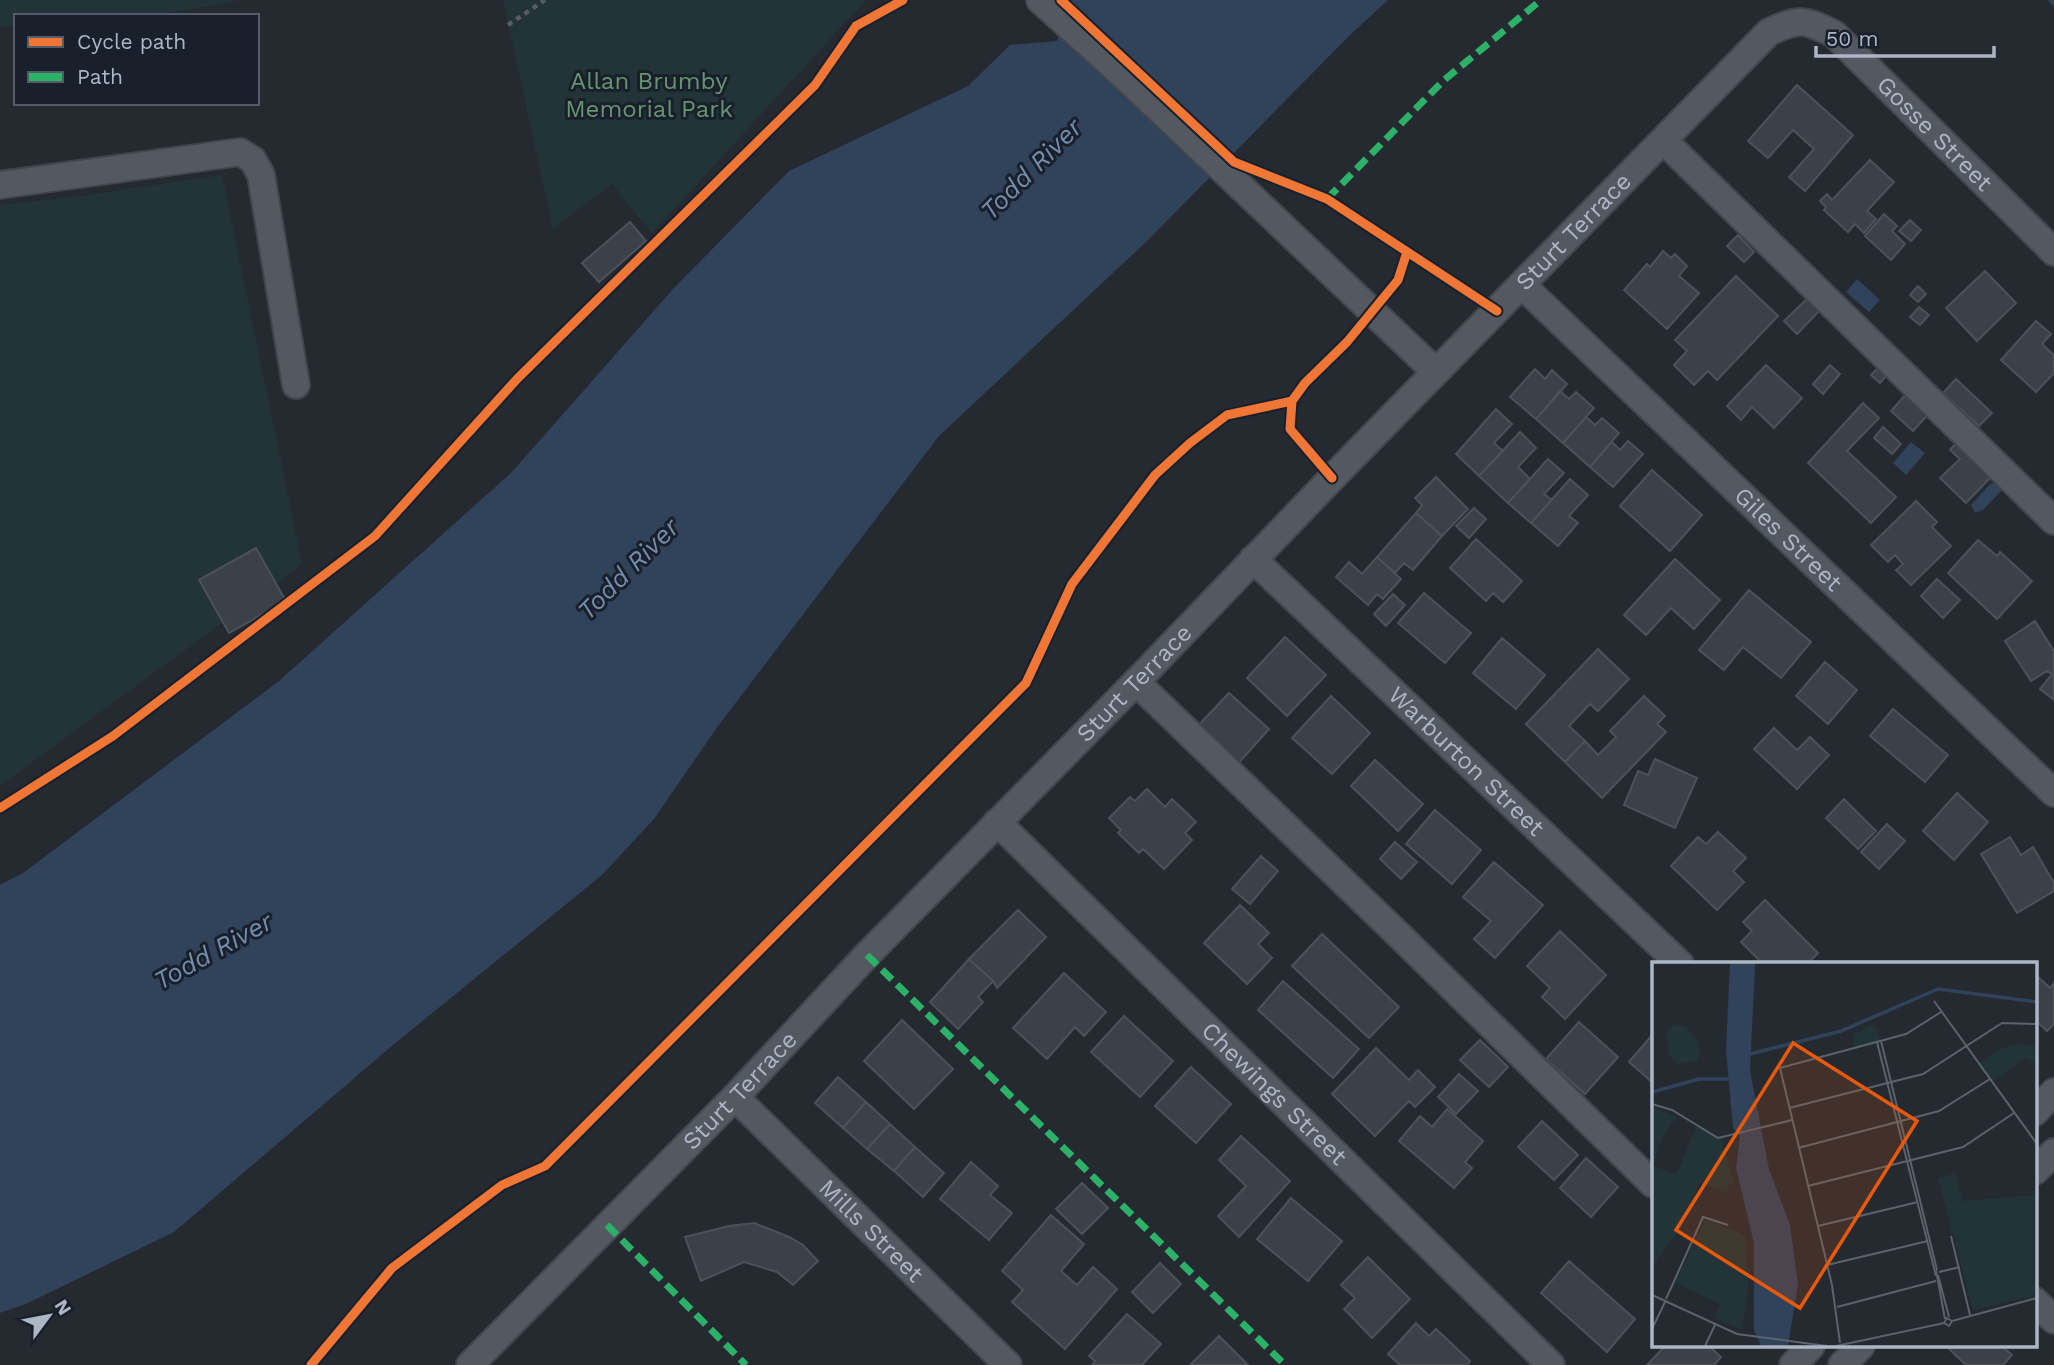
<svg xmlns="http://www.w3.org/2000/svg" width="2054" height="1365" viewBox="0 0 2054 1365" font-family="'Work Sans',sans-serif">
<rect width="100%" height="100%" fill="#252a31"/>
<path fill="#223437" d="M0,0H240L152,16H16V27L0,26Z
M503,0H866L652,233L612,184L553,229Z
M222,175L302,564L0,786V205L80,196Z"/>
<path fill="#31425b" d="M1071,0H1388L1348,37L1147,241L939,436L718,726L654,819L602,875L393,1045L174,1232L28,1303L0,1313V885L23,873L279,681L512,472L673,289L789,171L968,86L1010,45L1057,41Z
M1857,279L1880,300L1869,312L1846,292Z
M1911,442L1925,453L1906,475L1893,463Z
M1996,482L2003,489L1983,510L1975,513L1971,505L1990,484Z"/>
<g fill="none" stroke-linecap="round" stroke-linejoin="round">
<path stroke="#31425b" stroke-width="7" d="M2052,0L2054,2"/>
</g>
<path fill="#3c4048" stroke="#4c515a" stroke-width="2" d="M1797,85L1853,135L1805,191L1789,177L1814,149L1793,130L1768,158L1748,141Z
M1870,160L1894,182L1867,211L1876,219L1864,233L1855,224L1848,232L1824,210L1826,207L1820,201L1827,194L1832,200Z
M1884,214L1897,226L1892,231L1905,244L1891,260L1865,236Z
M1910,220L1921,230L1911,241L1899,231Z
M630,222L646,241L599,282L582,263Z
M1738,235L1754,252L1744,262L1727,246Z
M1663,251L1671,258L1675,254L1687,266L1679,276L1699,293L1667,329L1624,290L1647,264L1650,267Z
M1985,271L2016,303L1977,341L1946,308Z
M1736,276L1778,316L1717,380L1708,371L1694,385L1674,365L1687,351L1675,340Z
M1918,286L1926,294L1918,302L1910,295Z
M1811,295L1823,307L1797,334L1784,321Z
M1919,307L1929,315L1920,325L1910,317Z
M2036,321L2051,334L2042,344L2054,355V373L2036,392L2001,360Z
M1766,365L1802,398L1774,428L1752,407L1741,420L1727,406Z
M1830,365L1840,374L1823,394L1813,384Z
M1881,365L1889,372L1880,383L1871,375Z
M1535,369L1545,379L1552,370L1567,384L1536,419L1510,397Z
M1956,379L1992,413L1979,426L1943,393Z
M1560,391L1569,399L1576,392L1594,408L1563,443L1536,419Z
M1909,391L1931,411L1913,431L1891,411Z
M1863,403L1879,418L1847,451L1896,497L1871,523L1808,463Z
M1496,409L1512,424L1494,443L1503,451L1479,476L1456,454Z
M1586,417L1595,425L1602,418L1619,433L1590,467L1563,443Z
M1883,427L1901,444L1892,454L1874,438Z
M1520,432L1536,448L1518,467L1530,479L1508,503L1479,476Z
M1628,441L1643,454L1613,487L1590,467L1612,442L1620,450Z
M1956,443L1991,477L1966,503L1940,478L1960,459L1950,450Z
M1548,459L1564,473L1544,494L1552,500L1531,523L1508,503Z
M1652,470L1702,515L1670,551L1620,506Z
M1436,477L1468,509L1442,536L1416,513L1422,505L1415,498Z
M1570,479L1588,495L1569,516L1578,523L1558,546L1531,523Z
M1916,501L1937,522L1932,527L1951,546L1911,585L1896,570L1903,564L1895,555L1888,562L1871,545Z
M1474,508L1486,519L1469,538L1456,526Z
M1416,513L1442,536L1413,570L1404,563L1395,573L1377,557Z
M1476,539L1522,581L1503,602L1493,593L1486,601L1450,568Z
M1978,540L1997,556L2000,552L2032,581L1997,619L1948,573Z
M256,548L286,601L229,633L199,580Z
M1377,557L1401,579L1383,599L1377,594L1368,605L1336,577L1349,562L1362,574Z
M1675,559L1720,600L1694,629L1671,608L1646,635L1624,615Z
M1937,579L1960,600L1943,618L1921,596Z
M1749,590L1811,642L1781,678L1743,647L1724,670L1699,650Z
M1424,593L1471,633L1445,663L1398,623Z
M1393,594L1405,605L1386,626L1374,614Z
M2035,621L2054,651V700L2040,689L2052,674L2047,671L2031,681L2005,641Z
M1285,637L1326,675L1287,716L1247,678Z
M1502,638L1545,675L1516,709L1473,673Z
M1598,649L1629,679L1598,711L1590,704L1569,726L1585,741L1565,762L1526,724Z
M1825,662L1857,690L1828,724L1796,696Z
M1229,693L1269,729L1235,767L1194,730Z
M1331,696L1370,733L1332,774L1292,738Z
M1644,696L1665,716L1657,724L1666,732L1602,798L1565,762L1585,741L1598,755L1616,737L1610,731Z
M1893,709L1948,755L1925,782L1870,736Z
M1774,728L1797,750L1810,737L1829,755L1797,789L1754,749Z
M1655,759L1697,778L1675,828L1624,805L1638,771L1648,775Z
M1375,760L1423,804L1398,831L1351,786Z
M1147,789L1165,807L1172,799L1196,822L1185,833L1192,840L1164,869L1143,849L1139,853L1118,833L1121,830L1109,818L1130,797L1135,801Z
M1957,793L1988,822L1954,860L1923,831Z
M1844,799L1876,831L1858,849L1826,818Z
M1435,810L1481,850L1452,884L1406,844Z
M1887,824L1905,841L1879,869L1861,852Z
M1718,832L1746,858L1733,871L1744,882L1717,910L1671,866L1698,837L1706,844Z
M2010,837L2021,855L2033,847L2054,883V891L2017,913L1981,854Z
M1395,842L1417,862L1401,879L1380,859Z
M1261,856L1278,871L1250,904L1232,889Z
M1494,862L1543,905L1495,958L1474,939L1491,921L1463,897Z
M1765,900L1818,953L1807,964H1763L1741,942L1752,931L1743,922Z
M1240,905L1269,933L1258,944L1272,958L1247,984L1204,943Z
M1018,910L1046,937L997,988L993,981L969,959Z
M1560,931L1606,975L1565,1019L1542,997L1550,988L1527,966Z
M1322,934L1399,1007L1369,1038L1292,966Z
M969,959L993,981L978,997L983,1002L958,1029L930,1002Z
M1064,973L1106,1012L1084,1036L1075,1027L1047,1059L1013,1028Z
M2035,974L2050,988L2054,983V1024L2047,1031L2035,1020Z
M1283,981L1359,1049L1333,1078L1258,1010Z
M1124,1016L1173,1061L1140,1097L1091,1052Z
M902,1020L953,1069L914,1109L864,1061Z
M1579,1022L1618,1057L1585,1094L1546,1059Z
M1653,1034V1083L1629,1062Z
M1480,1040L1508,1067L1489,1087L1460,1060Z
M1376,1048L1409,1080L1418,1070L1435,1087L1415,1107L1409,1101L1375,1136L1332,1094Z
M1191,1067L1231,1104L1196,1143L1155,1106Z
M1459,1074L1478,1091L1456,1114L1438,1097Z
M838,1077L866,1102L843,1128L815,1103Z
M866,1102L890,1124L867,1149L843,1128Z
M1447,1109L1483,1141L1465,1162L1472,1168L1454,1188L1399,1141L1420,1116L1432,1127Z
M1542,1121L1578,1155L1554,1180L1518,1147Z
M890,1124L915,1147L894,1171L867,1149Z
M1241,1136L1290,1181L1239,1237L1218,1216L1246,1186L1219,1160Z
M915,1147L944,1173L923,1197L894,1171Z
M1586,1158L1618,1187L1591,1217L1560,1188Z
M971,1162L998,1186L990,1195L1012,1213L989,1240L940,1199Z
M1082,1183L1108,1208L1082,1234L1056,1209Z
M1291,1198L1342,1241L1308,1281L1257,1239Z
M1051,1215L1084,1244L1061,1271L1077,1285L1093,1267L1117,1289L1065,1349L1012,1302L1023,1290L1002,1271Z
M754,1223L789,1237L803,1245L818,1261L793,1285L777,1272L744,1262L701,1281L685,1237L729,1226Z
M1368,1257L1410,1299L1372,1338L1344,1309L1355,1298L1341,1285Z
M1569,1261L1635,1319L1607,1352L1541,1293Z
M1160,1263L1181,1284L1153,1313L1132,1292Z
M1127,1314L1161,1344L1142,1365H1092L1095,1361L1089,1356Z
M1416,1323L1429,1336L1436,1329L1470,1361L1467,1365H1400L1388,1354Z
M1219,1336L1248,1365H1190Z
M1665,1346H1709L1721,1357L1714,1365H1647Z
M1946,1346H2002L2012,1355L2003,1365H1966Z"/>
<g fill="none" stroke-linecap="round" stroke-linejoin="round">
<g stroke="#42464c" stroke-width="30">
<g id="minor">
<path d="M1040,0L1124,76L1436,372"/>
<path d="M1664,141L2054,521"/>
<path d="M0,185L240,152L253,160L261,175L296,385"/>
<path id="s1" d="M1522,285L2054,793"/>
<path id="s2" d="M1253,559L1680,964"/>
<path d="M1136,682L1404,940L1653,1184"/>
<path id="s3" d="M997,822L1551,1365"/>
<path id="s4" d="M735,1097L1008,1365"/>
<path d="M2035,1112L2054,1092"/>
<path d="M2035,1171L2054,1152"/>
<path d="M2035,1301L2054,1320"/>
<path id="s5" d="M470,1365L735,1097L867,955L1136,682L1332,478L1769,32C1800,18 1804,19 1834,34L2054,252"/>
<path d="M1793,1365L1811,1346"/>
<path d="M1842,1365L1861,1346"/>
</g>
</g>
<path stroke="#585d63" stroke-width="4.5" stroke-dasharray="5 5" stroke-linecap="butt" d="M508,25L545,0"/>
<use href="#minor" stroke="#545860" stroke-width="26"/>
<path stroke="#2db169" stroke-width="7" stroke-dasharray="14 7" stroke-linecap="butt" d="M1327,199L1443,81L1541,0
M867,955L1285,1365
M607,1225L746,1365"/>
<g stroke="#19202c" stroke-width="13">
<path id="cycleway" d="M1061,0L1234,162L1327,199L1497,311
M1332,478L1290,429L1292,401L1305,383L1347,342L1398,280L1407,252
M0,808L113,736L375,536L517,379L815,85L856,26L903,0
M311,1365L392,1268L502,1185L545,1166L1026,683L1072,584L1155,475L1190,443L1227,415L1292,401"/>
</g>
<use href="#cycleway" stroke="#f07635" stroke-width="9"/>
</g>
<g text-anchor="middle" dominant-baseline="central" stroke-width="6" stroke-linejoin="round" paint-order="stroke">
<g font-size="24" fill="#659570" stroke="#19202c">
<text x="649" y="81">Allan Brumby<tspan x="649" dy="28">Memorial Park</tspan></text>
</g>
<g font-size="24" fill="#adb6c4" stroke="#19202c">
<text stroke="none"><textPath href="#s5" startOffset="2072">Gosse Street</textPath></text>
<text stroke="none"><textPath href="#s5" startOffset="1582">Sturt Terrace</textPath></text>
<text stroke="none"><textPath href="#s1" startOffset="368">Giles Street</textPath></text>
<text stroke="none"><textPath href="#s5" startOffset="952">Sturt Terrace</textPath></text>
<text stroke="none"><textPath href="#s2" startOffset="294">Warburton Street</textPath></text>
<text stroke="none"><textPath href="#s5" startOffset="385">Sturt Terrace</textPath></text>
<text stroke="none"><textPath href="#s3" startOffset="388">Chewings Street</textPath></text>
<text stroke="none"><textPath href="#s4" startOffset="191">Mills Street</textPath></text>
</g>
<g font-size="26" font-style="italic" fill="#748dad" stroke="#19202c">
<text transform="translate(1031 169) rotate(-45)">Todd River</text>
<text transform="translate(628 569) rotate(-45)">Todd River</text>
<text transform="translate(213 951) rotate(-29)">Todd River</text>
</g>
</g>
<g transform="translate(1652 962)">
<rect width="385" height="385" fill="#252a31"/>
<path d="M22,62L34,65L45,77L48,94L43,100L26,102L17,93L14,70ZM222,62L229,79L203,86L200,72ZM368,82L385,85V100L373,96L340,120L327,102L348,87ZM0,145L25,155L10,176L1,204L24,212L45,164L70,176L82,222L76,223V231L48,221L30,264L0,304ZM304,211L310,239L385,233V333L321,348L286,216ZM53,258L93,273L96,325L90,368L63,356L69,342L23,321Z" fill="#223437"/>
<path d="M78,1H103L98,109L117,207L138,263L146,322L136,384H109L102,368V281L84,206L88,174L81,166L74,88Z" fill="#31425b"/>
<path fill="none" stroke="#31425b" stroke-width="3.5" d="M94,93L189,69L286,27L385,40M0,130L47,117H81"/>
<path fill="none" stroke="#5b626c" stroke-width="2" d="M282,39L385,182M229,79L285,308M225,80L284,314M0,115V140M0,142L20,148L66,176L140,158M137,146L271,112L350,61L385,62M146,186L287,149L338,117M156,224L311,185L362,151M166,264L266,240M299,274L318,353M175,303L276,279M284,308L293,357M287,310L308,305M286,313L297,355M0,333L85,372L175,384M14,337L51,255L76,263M185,345L284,319M300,359L385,336M0,367L13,340M188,381L180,323L128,106L254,72L289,50M53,384L63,363M184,384L292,361L297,364L300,359L295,356L292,361"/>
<path fill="#e8590c" fill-opacity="0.15" stroke="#e8590c" stroke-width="3.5" d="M141,81L265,159L148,346L24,268Z"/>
<rect width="385" height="385" fill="none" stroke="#adb6c4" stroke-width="3.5"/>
</g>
<rect x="14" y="14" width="245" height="91" fill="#19202c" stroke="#545c69" stroke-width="2"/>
<rect x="28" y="37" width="35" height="10" fill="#f07635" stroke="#545c69" stroke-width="2"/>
<text x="77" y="49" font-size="21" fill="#adb6c4">Cycle path</text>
<rect x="28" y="72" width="35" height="10" fill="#2db169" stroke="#545c69" stroke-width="2"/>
<text x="77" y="84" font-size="21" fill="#adb6c4">Path</text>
<g transform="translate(49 1316) rotate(58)" stroke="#19202c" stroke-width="5" paint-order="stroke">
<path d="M0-5L12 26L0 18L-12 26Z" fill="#adb6c4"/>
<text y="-10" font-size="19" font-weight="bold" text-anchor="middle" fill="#adb6c4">N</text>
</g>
<path d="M1816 46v10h178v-10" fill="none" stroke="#adb6c4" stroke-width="3.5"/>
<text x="1826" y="46" font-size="21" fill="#adb6c4" stroke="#19202c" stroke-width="5" paint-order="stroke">50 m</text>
</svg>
